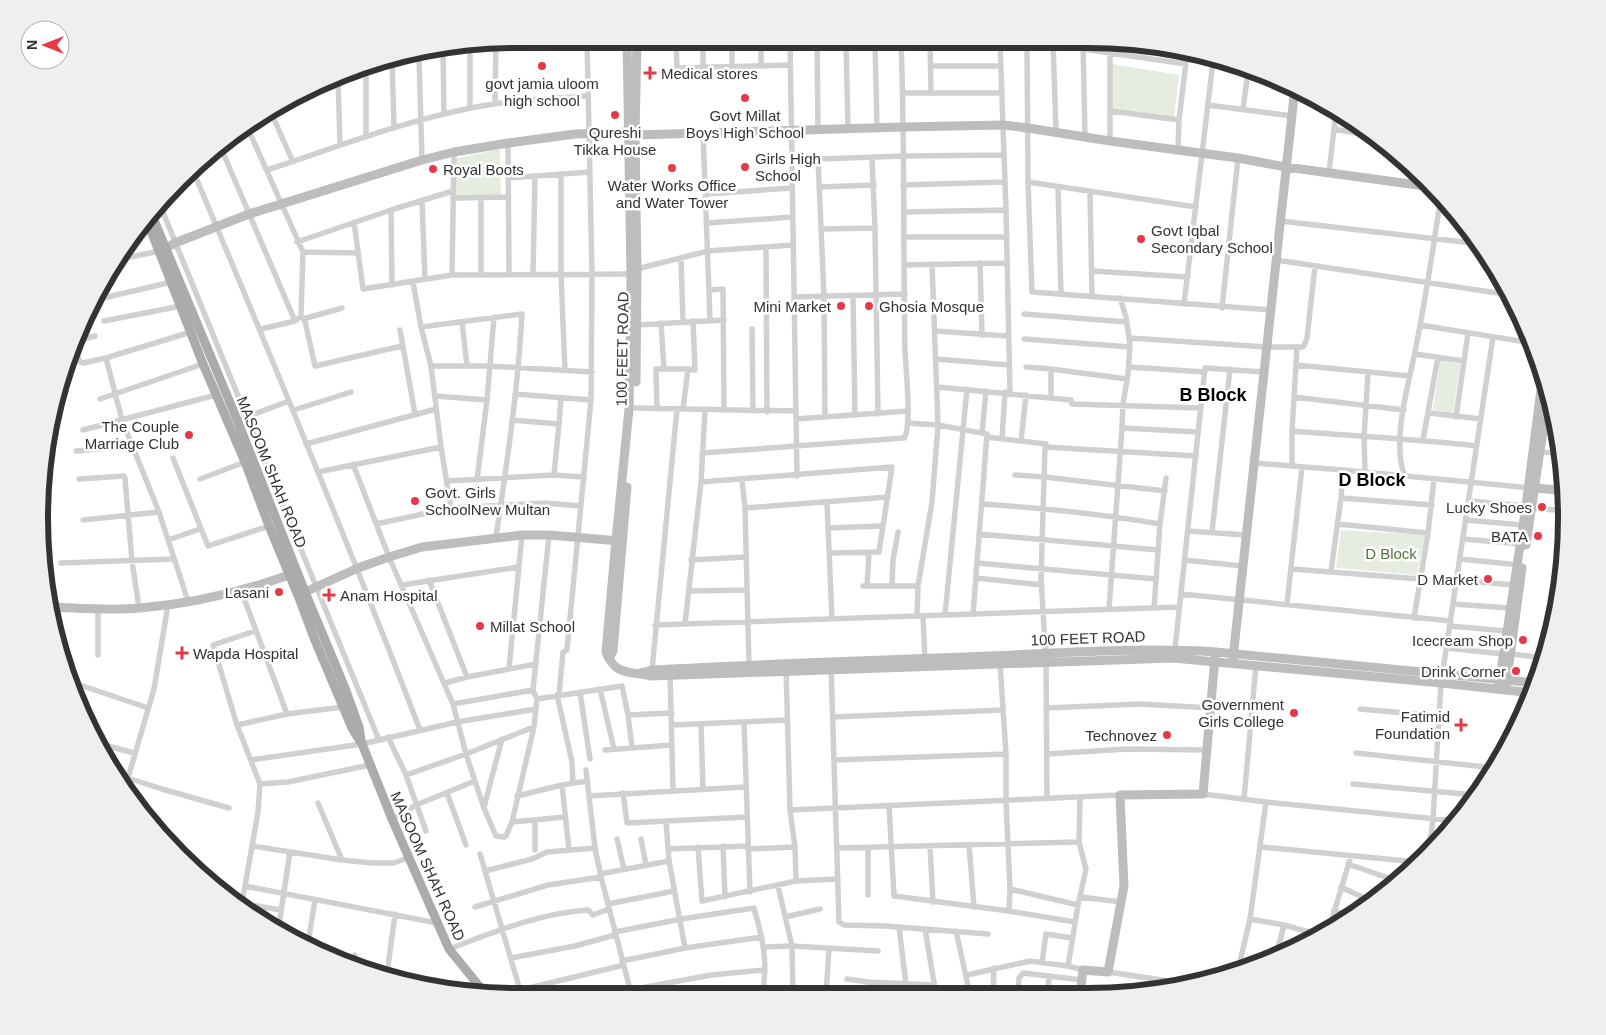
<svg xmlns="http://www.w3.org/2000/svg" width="1606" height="1035" viewBox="0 0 1606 1035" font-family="Arial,sans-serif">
<rect width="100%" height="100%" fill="#fff"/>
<path fill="#e6ecdf" d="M1112,64L1179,75L1174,118L1111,111Z
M500,149L501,199L453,201L454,159Z
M1440,360L1460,364L1453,413L1433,410Z
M1341,530L1425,535L1417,575L1336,568Z"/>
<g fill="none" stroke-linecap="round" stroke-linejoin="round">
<path stroke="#d0d0d0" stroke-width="5.5" d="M676,40L677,68L790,65
M703,40V68
M761,40V66
M790,41L797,476
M817,41L818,129
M846,41L848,129
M875,41L877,128
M930,41L931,93
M1000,42L1006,210L1010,393
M1027,42L1028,182L1032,292L1271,310
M1053,42L1056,132
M1083,42L1085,137
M470,47V108
M1083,49L1186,64
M443,51L444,114
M1110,54V141
M419,55L422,160
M392,59L394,128
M366,64V137
M931,66H1001
M732,67V40
M338,77L340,145
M311,90L338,84
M903,93H1001
M495,104L496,42
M1208,105L1292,116
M1243,109L1248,72
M270,110L293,162
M1111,111L1179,120
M246,124L303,252L301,316L295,321L261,329
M1334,129L1372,136
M703,133L710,320
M508,143L509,275
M221,148L295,321
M1178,150L1179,120L1187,54
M872,158L875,228L878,414
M818,159L824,296L825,417
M792,160L903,156L1004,155
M267,170C334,148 401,122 471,108C509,100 549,99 588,96
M1329,172L1336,112
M194,173C272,358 348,542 420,730
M561,174V274L565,371
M508,178L590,172
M1028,182L1196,207
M903,185L1004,182
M819,187L874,185
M1058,187L1061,294
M1090,191L1092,297
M706,194L792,188
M453,198L508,197
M422,201L425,279
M160,205L379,740
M391,210L392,285
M904,212L1006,210
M1281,221L1480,244
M354,222L363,289L452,275L631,274
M707,223L793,217
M821,229L875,228
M904,237H1007
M297,242L391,210L453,191
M766,247L767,412
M303,252L358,253
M120,259L160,251
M681,259L683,322
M1276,260L1511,295
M980,263L982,335
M904,265L1007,263
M637,269L708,251L793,245
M1092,271L1188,277
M533,274L535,176
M452,275L454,152
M481,275V198
M413,282L421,327L522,314C518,389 507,463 496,537
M709,290L723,289L724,410
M853,295L855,415
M794,297L905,294
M99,299L172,282
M1184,304L1213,62
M1222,308L1238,158
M1024,314L1127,322
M301,316L305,321L315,366L402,346
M303,319L342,308
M104,321L181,306
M462,322L467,366
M661,323L664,369
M637,325L724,320
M1420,325L1532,343
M421,327L431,366L441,447L451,508
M752,329L753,411
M400,330L415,414
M935,331L1008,336
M1129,338L1267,347H1302L1304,346L1307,338L1315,266
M1024,339L1130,347
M76,341L95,336
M74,346L80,362L83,363L106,358L191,332
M1415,354L1464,361
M106,358L122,420L159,512L188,601
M936,359L1009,365
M1296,365L1410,376
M431,366H490L592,372
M1026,367L1051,369
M1129,367L1205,372
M937,387L1071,400L1072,404L1201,408
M515,394L591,400
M435,396L487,400
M1294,397L1404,410
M1051,398V369L1127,379
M100,399L203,364
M635,408L796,411
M657,409L656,369H688
M683,409L688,369L695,370L693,321
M294,410L351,392
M1429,413L1481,419
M1456,417L1468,333
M1546,418H1555
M796,419L908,411
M238,422L246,417L289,401
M908,423L938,425L987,434L973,614
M559,424L561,398
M1122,428L1198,432
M83,430L216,395
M1292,431C1354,436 1415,439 1477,446
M982,433L986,391
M987,437L1046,444L1045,447L1196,456
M1002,439L1005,392
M1423,440L1438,357
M1021,441L1026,395
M306,444L436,409
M1045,447L1041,578L1046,661L1047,798
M76,451L132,446
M1540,452L1561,453
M702,453L904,438C912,428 906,369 905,352C903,249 905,145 901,41
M173,458L208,546L269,526
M1254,463L1343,470L1531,488
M353,464L389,557L453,704L466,754L484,808L496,836L504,837L506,836L512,822L534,727L537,699L533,690L549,535
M1292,466V431L1297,348
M318,472L441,447
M1365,472L1364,437L1368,373
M554,475L584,477
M1015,475L1045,477L1165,491
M1404,475C1391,433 1411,379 1418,336C1427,290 1434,243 1441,196
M79,479L124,476L125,478L132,561L139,608
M200,479L245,462
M477,480L487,400L494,317
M742,480L745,508L749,664
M447,481L554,475L559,424L512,420
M701,482L892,467L879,552L829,553
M1341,498L1432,505
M1469,501L1526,506
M827,503L832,619
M982,504C1042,508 1101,514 1160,524
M745,508L888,497
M1533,508L1565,511
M83,520L159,512
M1466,520L1523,525
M376,524L451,508L545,503L581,506
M1337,524L1428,533
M828,528L883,526
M1188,531L1246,535
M1212,532L1230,369
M979,534L1158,550
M1463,539L1521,544
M168,540L200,529
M1460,559L1520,565
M691,560L745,557
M1184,560L1243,566
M61,563L174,559
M977,563L1156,579
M1292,569L1421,579
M1331,571L1341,498L1343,470
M976,578L1042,585
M429,580L467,677
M1457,580L1514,585
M402,585L518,567
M863,586H918
M867,586L869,552
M892,586L893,560L898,532
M241,590L287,714
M689,591L747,590
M1181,594L1451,621
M1287,604L1302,467
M1453,604L1510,608
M168,605L154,689L128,778L162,789L229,808
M1154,608L1160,524L1166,478
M98,609V655
M1109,609L1122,428L1123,404L1128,374L1130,344L1126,317L1120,298
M945,615L967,389
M917,616L918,586L932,502L938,425L932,264
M923,616L925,662
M1414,618L1428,533L1434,479
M685,624L701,482L705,410
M655,625L1179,607
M1450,626L1506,631
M1447,648L1503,654
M1175,649L1205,368L1264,372
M1511,654L1545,658
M1000,663L1006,754V801L1010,889L1009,911
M831,666L839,922L844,925L885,926L988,934
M786,668L790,810L795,847L796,881
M509,669L522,535
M652,670L677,409
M670,673L673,790
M445,683L467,677L536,664
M77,684L148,708
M600,689L614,749
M580,692L590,759
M557,695L572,762L573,783
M559,695L563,652L567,650L591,400L592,274L587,39
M537,699L622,686L628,715L632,747
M453,704L533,690
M1046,708L1141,704L1211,708
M1360,709L1438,716
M628,715L672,713
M833,717L1003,710
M744,722L750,892
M701,724L703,789
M237,725L287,714L343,707
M672,725L787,720
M388,737L406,775L426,831
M97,743L134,753
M605,750L672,745
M1356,753L1495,768
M1047,754L1127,749L1208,750
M251,760L362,744L457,722L536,709
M834,760L1006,754
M586,770L595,848L601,877L631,993
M406,775L466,754L534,727
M260,784L288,782L370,765
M1353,784L1476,795
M562,785L569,850
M447,793L466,845
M623,793L627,823L746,817
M1203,794L1266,802L1457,821
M517,796L562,785L587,781
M589,796L745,787
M1244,799L1256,665
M318,803L342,860
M889,805L894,896L1009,911L1075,922
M484,807L502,739
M790,810L1120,795
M392,819L416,805L475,781
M535,820V850
M666,821L669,861L685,948
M512,822L565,817
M617,839L624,869
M641,839L646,865
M969,845L974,907
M252,846L342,860L372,863H394L410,857
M723,846L725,897
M930,846L933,902
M698,847L702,901L796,881L838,879
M868,847V895
M1262,847L1417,862
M837,848L1079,842
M668,849L748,846
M748,849L795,847
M1429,851L1433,819L1441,683L1493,337
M480,854L520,990
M1348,864L1397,881
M194,868L206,871L210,877L209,882
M485,871L532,859L547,852L595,848
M600,874L669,861
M245,886L437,923
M778,886L792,946L793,994
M1341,887L1373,902
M1010,889L1078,905
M1080,897L1122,902
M242,903L258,812L260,784L237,725L213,645L255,631
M244,904L281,910
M608,904L674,891
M475,907L548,885L601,877
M1334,910L1349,917
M785,917L820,909
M1250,919L1284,925L1276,956
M279,925L290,852
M1284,925L1319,935
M899,927L906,984
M925,929L936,994
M1329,929L1351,856
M956,931L970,995
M615,932L681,919L754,908C762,936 769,964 762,994
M308,943L315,900
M1304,944L1308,931
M765,947L792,946L878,951
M449,949C494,932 540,913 588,910L593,915L609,909
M511,958L575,946L615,935
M622,961L685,948L762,937
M1042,963L1046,934L1072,938
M354,965L355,955
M1068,966L1078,905L1086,869L1079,842L1080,797
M1238,970L1250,919L1266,802
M1108,972L1189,984
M387,974L395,914
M967,975L1030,961L1068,966L1083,970
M847,979L868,982L934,985
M630,990L711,975L764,970
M811,990L826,994
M449,991L481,990
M512,992L624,965
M826,994L829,949
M867,994L868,982
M993,995L994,968
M1018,995L1019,978L1023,973L1082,980
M1048,995L1049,976"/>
<path stroke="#bdbdbd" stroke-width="9" d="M627,39L631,274L629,409L616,540L606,652C615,676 630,671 651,676L1173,658L1441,683L1532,693
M160,251L175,243L249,214L422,160L454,152L508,143L575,134L629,132L635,135L903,127L1003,125L1028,128L1110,141L1238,158L1286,167L1432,187
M636,382L637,269L635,135L637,40
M1536,488L1566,491
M1526,545L1549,390
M305,592L358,568L389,557L422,547L522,535H549L620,541
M52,607C81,608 111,611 140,608C190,604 241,592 289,575
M609,658L613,651L627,487
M1233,658L1295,87
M640,673L652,670C764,664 877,660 989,656C1065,653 1140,647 1216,652L1537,683
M1499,685L1526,506L1543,374
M1506,686L1522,568
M1080,995L1083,970L1108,972L1124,886L1120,795L1203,794L1215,657"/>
<path stroke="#ababab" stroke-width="9" d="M151,213L238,422L305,592L345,688L359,727L361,740
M146,218L203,364L245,462L269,526L299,598L314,638L352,728L362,744L392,819L449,949L484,992"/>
</g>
<g fill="#e63946" stroke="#fff" stroke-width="2">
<circle cx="542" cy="66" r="5"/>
<path d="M647.5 65.5h5v5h5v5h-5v5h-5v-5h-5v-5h5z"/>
<circle cx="745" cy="98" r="5"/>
<circle cx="615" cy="115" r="5"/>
<circle cx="745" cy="167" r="5"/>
<circle cx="672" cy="168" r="5"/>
<circle cx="433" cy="169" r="5"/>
<circle cx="1141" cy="239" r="5"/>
<circle cx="841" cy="306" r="5"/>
<circle cx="869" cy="306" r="5"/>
<circle cx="189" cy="435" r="5"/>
<circle cx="415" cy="501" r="5"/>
<circle cx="1542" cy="507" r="5"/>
<circle cx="1538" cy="536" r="5"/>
<circle cx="1488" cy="579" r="5"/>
<circle cx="279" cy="592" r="5"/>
<path d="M326.5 587.5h5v5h5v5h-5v5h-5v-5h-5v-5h5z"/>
<circle cx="480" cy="626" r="5"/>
<circle cx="1523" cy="640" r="5"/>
<path d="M179.5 645.5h5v5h5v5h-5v5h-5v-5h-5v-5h5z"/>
<circle cx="1516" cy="671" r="5"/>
<circle cx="1294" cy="713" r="5"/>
<path d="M1458.5 717.5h5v5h5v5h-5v5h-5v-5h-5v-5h5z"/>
<circle cx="1167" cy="735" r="5"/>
</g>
<g text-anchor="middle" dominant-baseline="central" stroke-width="5" stroke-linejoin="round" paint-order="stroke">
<g font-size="15" fill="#333" stroke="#fff" text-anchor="end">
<text x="661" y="73" text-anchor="start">Medical stores</text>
<text x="542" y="83" text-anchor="middle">govt jamia uloom<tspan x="542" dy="17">high school</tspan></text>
<text x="745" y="115" text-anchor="middle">Govt Millat<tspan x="745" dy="17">Boys High School</tspan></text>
<text x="615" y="132" text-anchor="middle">Qureshi<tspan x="615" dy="17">Tikka House</tspan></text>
<text x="755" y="158" text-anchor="start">Girls High<tspan x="755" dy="17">School</tspan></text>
<text x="443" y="169" text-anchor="start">Royal Boots</text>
<text x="672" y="185" text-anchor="middle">Water Works Office<tspan x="672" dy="17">and Water Tower</tspan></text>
<text x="1151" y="230" text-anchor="start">Govt Iqbal<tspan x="1151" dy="17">Secondary School</tspan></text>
<text x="831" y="306">Mini Market</text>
<text x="879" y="306" text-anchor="start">Ghosia Mosque</text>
<text x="179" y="426">The Couple<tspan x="179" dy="17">Marriage Club</tspan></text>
<text x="425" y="492" text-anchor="start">Govt. Girls<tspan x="425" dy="17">SchoolNew Multan</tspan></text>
<text x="1532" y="507">Lucky Shoes</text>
<text x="1528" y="536">BATA</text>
<text x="1478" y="579">D Market</text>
<text x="269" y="592">Lasani</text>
<text x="340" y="595" text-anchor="start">Anam Hospital</text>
<text x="490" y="626" text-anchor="start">Millat School</text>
<text x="1513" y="640">Icecream Shop</text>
<text x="193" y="653" text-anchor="start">Wapda Hospital</text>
<text x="1506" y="671">Drink Corner</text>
<text x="1284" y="704">Government<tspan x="1284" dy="17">Girls College</tspan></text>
<text x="1450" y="716">Fatimid<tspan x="1450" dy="17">Foundation</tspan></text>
<text x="1157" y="735">Technovez</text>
</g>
<g font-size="15" fill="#333" stroke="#fff">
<text transform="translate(622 349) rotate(-89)">100 FEET ROAD</text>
<text transform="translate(272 472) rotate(68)">MASOOM SHAH ROAD</text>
<text transform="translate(1088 638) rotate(-2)">100 FEET ROAD</text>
<text transform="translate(428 866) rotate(66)">MASOOM SHAH ROAD</text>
</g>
<g font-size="15" fill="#56703f" stroke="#fff">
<text x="1391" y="553">D Block</text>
</g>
<g font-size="18" font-weight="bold" fill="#000" stroke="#fff">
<text x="1213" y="395">B Block</text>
<text x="1372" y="480">D Block</text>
</g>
</g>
<path d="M0 0H1606V1035H0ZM518 48H1088A470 470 0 0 1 1558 518V518A470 470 0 0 1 1088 988H518A470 470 0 0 1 48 518V518A470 470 0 0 1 518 48Z" fill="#efefef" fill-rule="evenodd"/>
<path fill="none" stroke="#333" stroke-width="6" d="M518 48H1088A470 470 0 0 1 1558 518V518A470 470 0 0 1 1088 988H518A470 470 0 0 1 48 518V518A470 470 0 0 1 518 48Z"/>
<g transform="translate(45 45) rotate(270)"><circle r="24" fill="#ffffff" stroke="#adadad"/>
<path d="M0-4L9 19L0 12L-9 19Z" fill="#e63946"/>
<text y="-8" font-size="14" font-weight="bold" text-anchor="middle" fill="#333333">N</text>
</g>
</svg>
